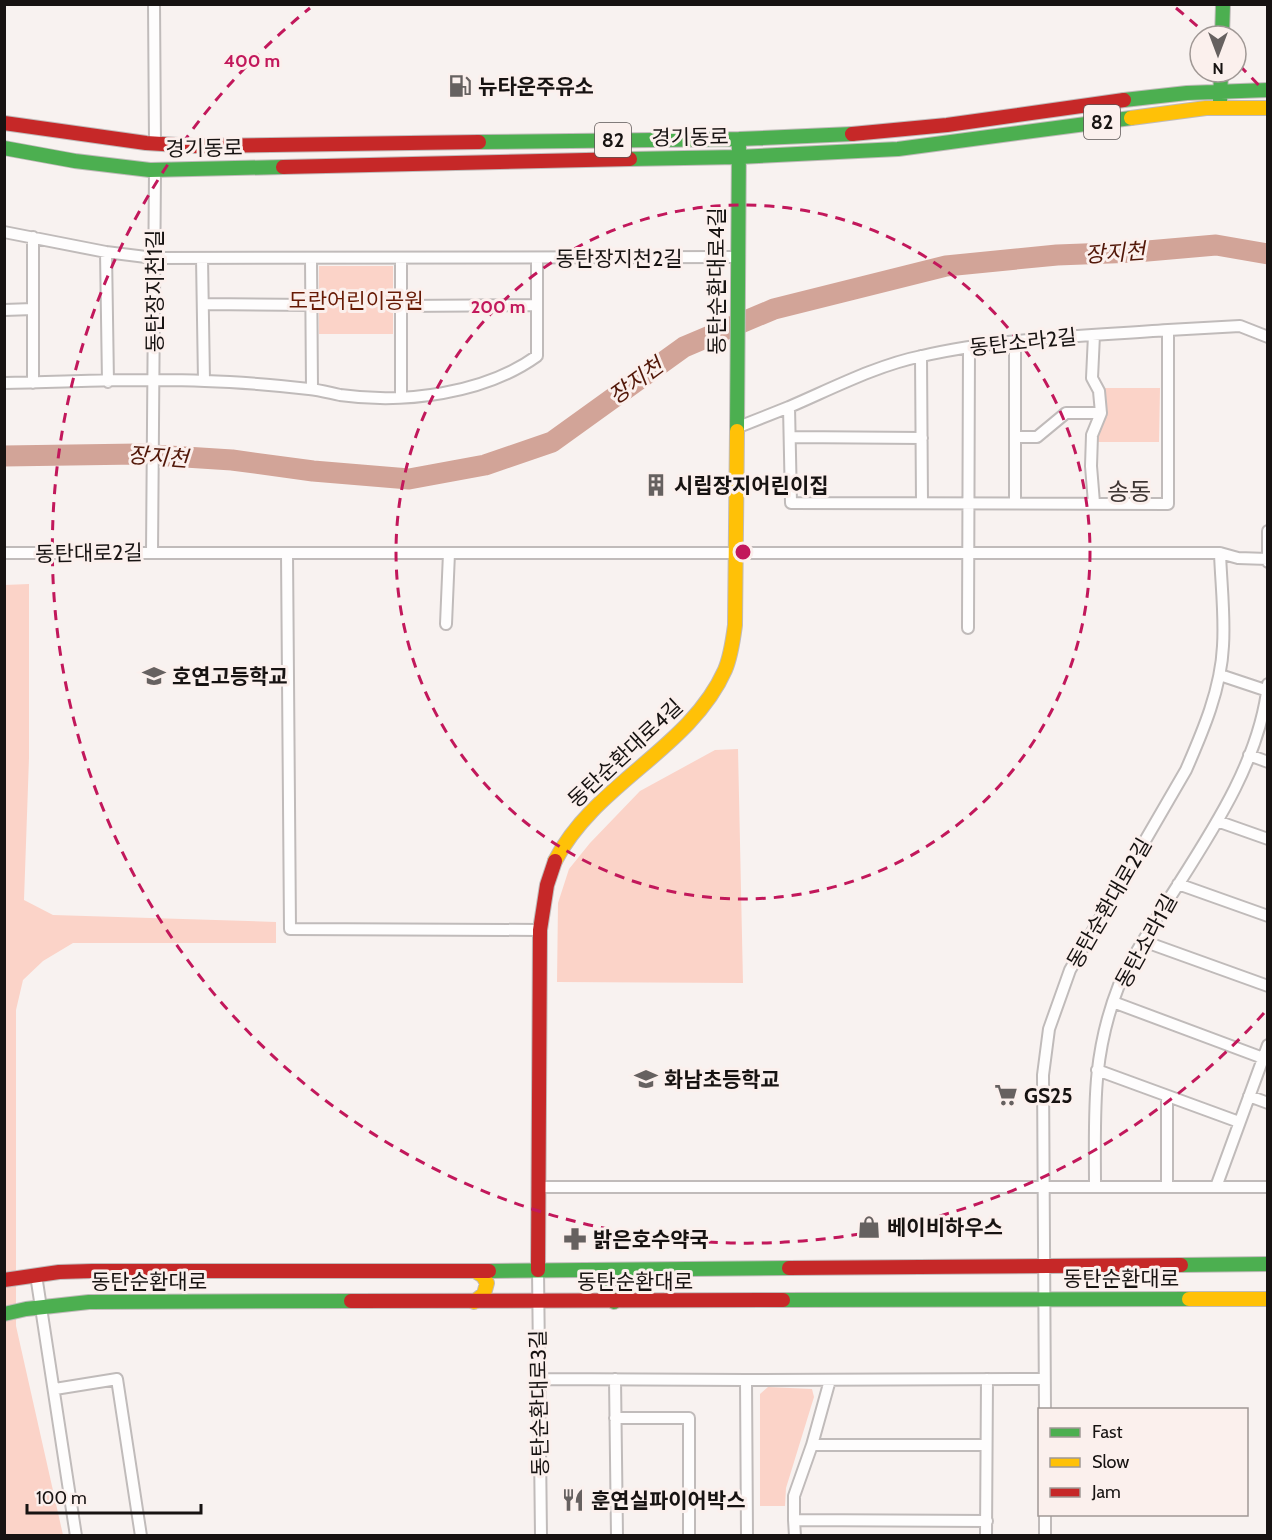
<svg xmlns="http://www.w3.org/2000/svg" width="1272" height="1540" viewBox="0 0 1272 1540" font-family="Cabin,'Noto Sans KR',sans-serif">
<rect width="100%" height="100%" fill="#f8f2f0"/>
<path fill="#fbd3c8" d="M319,266H393V334H319Z
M1104,388H1160L1159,442H1096V436L1104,419Z
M29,584V758L24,900L53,915L276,922V943H73L43,961L23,980L16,1010V1326L63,1535H5L4,585Z
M738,749L743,983L557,982L558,903L569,869L590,843L640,791L715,750Z
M768,1387L812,1389L814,1397L786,1488L785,1506H760V1394Z"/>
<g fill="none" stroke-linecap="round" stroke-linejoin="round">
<path stroke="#d2a498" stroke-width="21" d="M4,456L138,454L232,460L313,471L409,479L485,465L552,442L684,347L774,309L946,266L1057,255L1136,252L1216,245L1268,254"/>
<g stroke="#c0bbba" stroke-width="14">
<path id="street" d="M154,4L155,144
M4,232L106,252L154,258L737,257
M33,237V383
M106,252L108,382
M202,258L204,381
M311,258L312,389
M401,258V396
M203,304L311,305
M401,306L537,305
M4,310L33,309
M1168,330V504L791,503L789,407C831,389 877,365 922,356C999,338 1088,336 1168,330Z
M1168,330L1240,326L1268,337
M1094,335L1092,378L1099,391L1101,413L1092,435L1091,466L1094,503
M1015,343V503
M921,356L922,503
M4,383C71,382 138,378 205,381C239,382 274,385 309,389C320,390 330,393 340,395C404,404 484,394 537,356V258
M736,428L789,407
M790,437L922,438
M1015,437H1037L1066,413H1101
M1268,531V562
M4,553H1220L1238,558L1268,559
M152,553L155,170
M287,553L290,929L540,930
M446,624L449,553
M968,628L969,347
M1220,675L1268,691
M1249,755L1268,762
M1217,821L1268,839
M1178,884L1268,916
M1143,941L1268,986
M1113,1002L1263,1058
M1097,1070L1239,1122
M1249,1096L1268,1103
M538,1187H1268
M1095,1187C1095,1113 1091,1056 1119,985C1129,962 1144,940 1157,918C1201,847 1259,769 1268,684
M1167,1187V1096
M1216,1187L1268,1045
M538,1270L541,1536
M36,1275L76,1536
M539,1379L746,1380
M615,1379L617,1536
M55,1389L117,1379L141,1536
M1045,1410L1043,1075L1049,1029L1070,970L1186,770C1203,731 1221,689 1223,646C1225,615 1221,583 1220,553
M615,1418H689V1536
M812,1445L830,1380
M986,1445H812L794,1496V1520L987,1521
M1045,1514V1536
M794,1520L795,1536
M747,1536L746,1380L1044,1379
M986,1536L987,1379"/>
</g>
<g stroke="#c0bbba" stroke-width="16">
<path id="fast" d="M1222,36L1223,4
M1124,100L1187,93L1268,90
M1220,102L1221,72
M479,142L739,139L852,134
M4,148L75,161L150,170L283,167
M630,159L738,157L898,149L1131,118
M737,431L739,139
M1181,1265L1268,1264
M489,1271L789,1268
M783,1300L1189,1299
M614,1302L606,1292L607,1279L625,1277
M4,1314L26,1309L89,1302L351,1301"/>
</g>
<g stroke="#c0bbba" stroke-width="16">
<path id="slow" d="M1131,118L1206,108H1268
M555,861C595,783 690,749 725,670C731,656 733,640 735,625L737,431
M1189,1299H1268
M474,1302L484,1294L487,1283L483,1276L475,1271"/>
</g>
<g stroke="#c0bbba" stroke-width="16">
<path id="jam" d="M4,123L146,143L195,146L479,142
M852,134L947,125L1124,100
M283,167L630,159
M789,1268L1181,1265
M538,1270L540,930L547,885L555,861
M4,1280L59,1272L92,1271H489
M351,1301L783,1300"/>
</g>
<use href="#street" stroke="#fefdfd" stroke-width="10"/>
<use href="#fast" stroke="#4caf50" stroke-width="14"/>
<use href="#slow" stroke="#ffc107" stroke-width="14"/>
<use href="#jam" stroke="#c62828" stroke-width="14"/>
</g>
<g fill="none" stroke="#c2185b" stroke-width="3" stroke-dasharray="10 8">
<circle cx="743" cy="552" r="347"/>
<path d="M1264 1013A695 695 0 1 1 310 8M1176 8A695 695 0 0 1 1208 36M1239 65A695 695 0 0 1 1264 91"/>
</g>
<defs>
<g id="fuel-bare" transform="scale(1.8)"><path d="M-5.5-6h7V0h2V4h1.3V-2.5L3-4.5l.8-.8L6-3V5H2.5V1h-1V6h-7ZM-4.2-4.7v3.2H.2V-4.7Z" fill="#666160" stroke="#fbf0ed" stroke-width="2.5" paint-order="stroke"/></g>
<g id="building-bare" transform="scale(1.8)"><path d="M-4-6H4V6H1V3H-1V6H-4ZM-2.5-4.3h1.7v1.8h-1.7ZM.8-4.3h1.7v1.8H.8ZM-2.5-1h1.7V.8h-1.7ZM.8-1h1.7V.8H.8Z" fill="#666160" stroke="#fbf0ed" stroke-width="2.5" paint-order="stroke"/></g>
<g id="school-bare" transform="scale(1.8)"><path d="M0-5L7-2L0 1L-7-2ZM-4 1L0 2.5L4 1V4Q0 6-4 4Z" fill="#666160" stroke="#fbf0ed" stroke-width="2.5" paint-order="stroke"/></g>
<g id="supermarket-bare" transform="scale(1.8)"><path d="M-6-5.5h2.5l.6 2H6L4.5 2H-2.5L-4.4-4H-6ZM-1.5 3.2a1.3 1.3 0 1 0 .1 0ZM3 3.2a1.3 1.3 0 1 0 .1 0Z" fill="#666160" stroke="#fbf0ed" stroke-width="2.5" paint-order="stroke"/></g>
<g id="shop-bare" transform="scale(1.8)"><path d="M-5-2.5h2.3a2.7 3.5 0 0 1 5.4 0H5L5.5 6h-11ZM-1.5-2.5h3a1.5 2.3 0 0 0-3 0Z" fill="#666160" stroke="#fbf0ed" stroke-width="2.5" paint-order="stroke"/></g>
<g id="pharmacy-bare" transform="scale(1.8)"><path d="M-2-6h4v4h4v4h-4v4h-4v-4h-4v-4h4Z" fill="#666160" stroke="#fbf0ed" stroke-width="2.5" paint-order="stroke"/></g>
<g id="restaurant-bare" transform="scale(1.8)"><path d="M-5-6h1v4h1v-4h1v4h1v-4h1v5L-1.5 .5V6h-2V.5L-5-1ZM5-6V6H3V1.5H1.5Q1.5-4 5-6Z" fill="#666160" stroke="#fbf0ed" stroke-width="2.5" paint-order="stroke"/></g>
</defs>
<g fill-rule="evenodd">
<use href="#fuel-bare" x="460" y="86"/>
<use href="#building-bare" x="656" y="485"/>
<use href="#school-bare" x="154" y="676"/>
<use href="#school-bare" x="646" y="1079"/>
<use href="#supermarket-bare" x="1006" y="1095"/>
<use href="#shop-bare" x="869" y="1227"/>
<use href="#pharmacy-bare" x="575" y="1239"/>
<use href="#restaurant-bare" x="573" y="1500"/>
</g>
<g text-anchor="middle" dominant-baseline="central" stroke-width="6" stroke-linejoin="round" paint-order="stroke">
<g fill="#fbf0ed" stroke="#5b5554" stroke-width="1.5">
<rect x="1084" y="105" width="36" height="34" rx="4.5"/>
<rect x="595" y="123" width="36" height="34" rx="4.5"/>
</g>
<g font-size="20" font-weight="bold" fill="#171312">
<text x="1102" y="122">82</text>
<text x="613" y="140">82</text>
</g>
<g font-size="21" font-weight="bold" fill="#171312" stroke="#fbf0ed" text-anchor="start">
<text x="478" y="86">뉴타운주유소</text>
<text x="674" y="485">시립장지어린이집</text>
<text x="172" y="676">호연고등학교</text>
<text x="664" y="1079">화남초등학교</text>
<text x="1024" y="1095">GS25</text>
<text x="887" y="1227">베이비하우스</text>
<text x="593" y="1239">밝은호수약국</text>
<text x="591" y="1500">훈연실파이어박스</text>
</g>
<g font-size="21" fill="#171312" stroke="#fbf0ed">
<text transform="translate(690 137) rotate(-1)">경기동로</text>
<text transform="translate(204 148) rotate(-1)">경기동로</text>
<text x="619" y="258">동탄장지천2길</text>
<text transform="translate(716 281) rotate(-90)">동탄순환대로4길</text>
<text transform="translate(154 291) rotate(-90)">동탄장지천1길</text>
<text transform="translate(1023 342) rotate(-6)">동탄소라2길</text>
<text transform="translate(89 553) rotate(-1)">동탄대로2길</text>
<text transform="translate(625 753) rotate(-43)">동탄순환대로4길</text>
<text transform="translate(1109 903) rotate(-60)">동탄순환대로2길</text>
<text transform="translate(1146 941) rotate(-61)">동탄소라1길</text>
<text x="1121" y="1278">동탄순환대로</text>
<text x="149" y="1281">동탄순환대로</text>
<text x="635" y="1281">동탄순환대로</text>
<text transform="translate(539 1403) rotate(-91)">동탄순환대로3길</text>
</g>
<g font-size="21" fill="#671a05" stroke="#fbf0ed">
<text x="356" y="300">도란어린이공원</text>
</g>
<g font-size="22" font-style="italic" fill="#521708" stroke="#fbf0ed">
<text transform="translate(1115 253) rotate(-4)">장지천</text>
<text transform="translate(636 381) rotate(-36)">장지천</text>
<text transform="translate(158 457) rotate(4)">장지천</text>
</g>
<g font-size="24" fill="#3f3634" stroke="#fbf0ed">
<text x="1129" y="491">송동</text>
</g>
</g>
<circle cx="743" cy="552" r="9" fill="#c2185b" stroke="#fbf0ed" stroke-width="3"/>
<g font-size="18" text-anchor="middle" font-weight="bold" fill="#c2185b" stroke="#fbf0ed" stroke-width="6" stroke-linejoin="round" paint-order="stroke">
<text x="252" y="67">400 m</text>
<text x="498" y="313">200 m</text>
</g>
<rect width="1272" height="1540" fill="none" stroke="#171312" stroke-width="12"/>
<rect x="1038" y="1408" width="210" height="108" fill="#fbf0ed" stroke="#a09895" stroke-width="1.5"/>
<rect x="1050" y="1428" width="30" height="9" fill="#4caf50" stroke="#a09895" stroke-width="1.5"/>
<text x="1092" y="1438" font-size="18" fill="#171312">Fast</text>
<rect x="1050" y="1458" width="30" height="9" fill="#ffc107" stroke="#a09895" stroke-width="1.5"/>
<text x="1092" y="1468" font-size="18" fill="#171312">Slow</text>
<rect x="1050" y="1488" width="30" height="9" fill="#c62828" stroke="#a09895" stroke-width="1.5"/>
<text x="1092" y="1498" font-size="18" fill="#171312">Jam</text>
<g transform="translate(1218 54) rotate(180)"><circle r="28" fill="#fbf0ed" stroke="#a09895" stroke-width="1.5"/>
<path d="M0-4.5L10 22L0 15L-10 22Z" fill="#666160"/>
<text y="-9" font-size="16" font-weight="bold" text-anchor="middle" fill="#171312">N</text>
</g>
<path d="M27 1504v9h174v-9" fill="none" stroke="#171312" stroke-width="3"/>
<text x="36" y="1504" font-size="18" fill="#171312" stroke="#fbf0ed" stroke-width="4.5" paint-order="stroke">100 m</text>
</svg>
